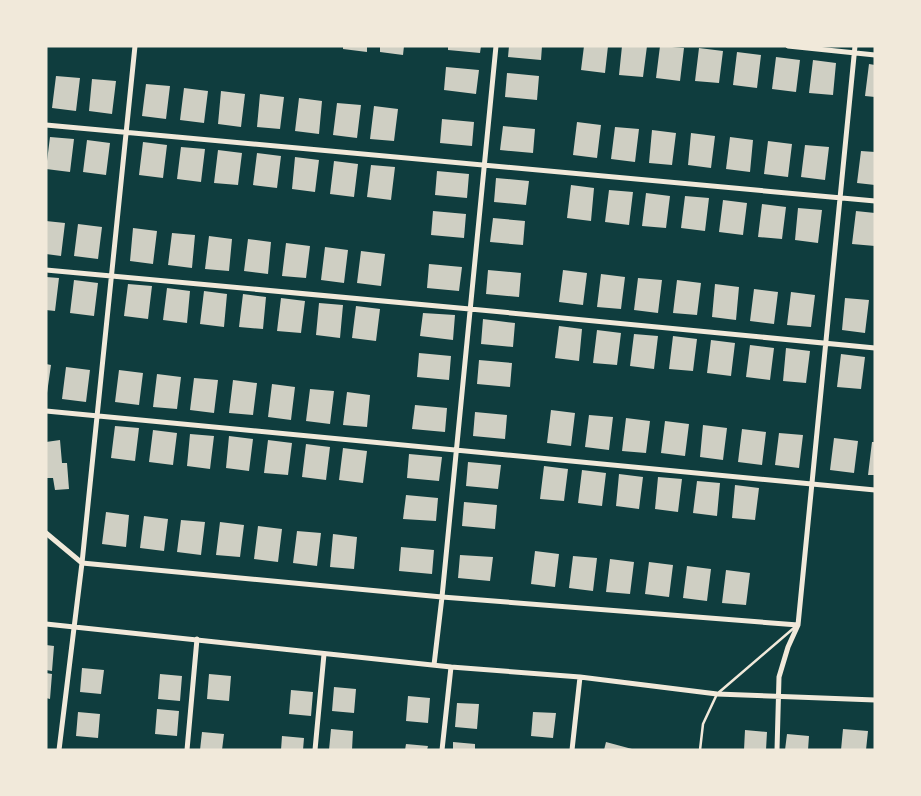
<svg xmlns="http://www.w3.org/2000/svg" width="921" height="796" viewBox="0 0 921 796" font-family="Cabin,sans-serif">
<rect width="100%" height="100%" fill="#0f3d3e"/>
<path fill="#cfcfc3" d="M343,46H367V52L343,49Z
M380,46H404L403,55L380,52Z
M448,46H481L480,53L448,50Z
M509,46H542L541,60L508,57Z
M584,46H608L605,73L581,70Z
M622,46H647L643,77L619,75Z
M660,46L684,48L680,81L656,78Z
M699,48L723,51L719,83L695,81Z
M737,52L761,55L757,88L733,85Z
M776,57L800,60L796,92L772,89Z
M813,60L836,63L833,95L809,93Z
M869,64L875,65V97L865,96Z
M446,67L479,70L476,94L444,90Z
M507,73L539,76L537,100L505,97Z
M56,76L80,78L76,111L52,108Z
M92,79L116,81L112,114L89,111Z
M146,84L170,86L166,119L142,116Z
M184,88L208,91L204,123L180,120Z
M221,91L245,94L241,127L218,124Z
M260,94L284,97L280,129L257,127Z
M299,98L322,101L319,134L295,131Z
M337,103L361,105L357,138L333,135Z
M374,106L398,109L394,141L370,139Z
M442,119L474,122L472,146L440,143Z
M577,122L601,125L597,158L573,155Z
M503,126L535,129L533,153L500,150Z
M615,127L639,129L635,162L611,159Z
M652,130L676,133L672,165L649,163Z
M691,133L715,136L711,168L688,165Z
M50,137L74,139L70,172L46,169Z
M730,137L753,140L750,172L726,169Z
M87,140L110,143L106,175L83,172Z
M768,141L792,144L788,177L764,174Z
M143,142L167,145L163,178L139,175Z
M805,145L829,147L825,180L801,177Z
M181,147L205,149L201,182L177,179Z
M218,150L242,153L238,185L214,183Z
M861,151L875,152V185L857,183Z
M257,153L281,156L277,188L253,185Z
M295,157L319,160L315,192L292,189Z
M334,161L358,164L354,197L330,194Z
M371,165L395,167L391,200L367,197Z
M437,171L469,174L467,198L435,195Z
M496,178L529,181L526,205L494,202Z
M571,185L594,188L591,221L567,218Z
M609,190L633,192L629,225L605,222Z
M646,193L670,196L666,228L642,226Z
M685,196L709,198L705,231L681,228Z
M723,200L747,203L743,235L719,232Z
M762,204L786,207L782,239L758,237Z
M798,208L822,210L818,243L795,240Z
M433,211L466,214L464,238L431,235Z
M856,211L875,213V246L852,244Z
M493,218L525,221L523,245L490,242Z
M46,221L65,223L61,256L46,254Z
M78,224L102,227L98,259L74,256Z
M133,228L157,231L153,264L130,261Z
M172,233L195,235L192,268L168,265Z
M209,236L232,239L229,271L205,269Z
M248,239L271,242L268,274L244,271Z
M286,243L310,246L306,278L282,276Z
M325,247L348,250L344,283L321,280Z
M361,251L385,254L381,286L357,283Z
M429,264L462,267L459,291L427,288Z
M488,270L521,273L519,297L486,294Z
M563,270L587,273L583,305L559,302Z
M601,274L625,277L621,309L597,307Z
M46,277L59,278L55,311L46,310Z
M638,278L662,280L658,313L634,310Z
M74,280L98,283L94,316L70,313Z
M677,280L701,283L697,315L673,313Z
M128,284L152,286L148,319L124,316Z
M715,284L739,287L736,320L712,317Z
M167,288L190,291L187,323L163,320Z
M754,289L778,292L774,324L750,321Z
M204,291L227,294L224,327L200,324Z
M791,292L815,295L811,327L787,325Z
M243,294L266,297L263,329L239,327Z
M281,298L305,301L301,333L277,331Z
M845,298L869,300L865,333L842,330Z
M319,303L343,305L340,338L316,335Z
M356,306L380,309L376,341L352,338Z
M423,313L455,315L453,340L420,336Z
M483,319L515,323L513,347L481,344Z
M559,326L582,329L579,361L555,358Z
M597,330L621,333L617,365L593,363Z
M634,334L658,336L654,369L630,366Z
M673,336L697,339L693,371L669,369Z
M711,340L735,343L731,376L707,373Z
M750,345L774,348L770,380L746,377Z
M786,348L810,351L806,383L783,381Z
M419,353L451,356L449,380L417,377Z
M841,354L865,357L861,389L837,387Z
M479,360L512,363L510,387L477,384Z
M46,364L51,365L47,393H46Z
M66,367L90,370L86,402L62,399Z
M119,370L143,373L139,405L115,402Z
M157,374L181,377L177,409L153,407Z
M194,378L218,380L214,413L190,410Z
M233,380L257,383L253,415L229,413Z
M272,384L295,387L291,420L268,417Z
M310,389L334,391L330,424L306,421Z
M347,392L370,395L367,427L343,425Z
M415,405L447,408L445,432L412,429Z
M551,410L575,413L571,446L547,443Z
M475,412L507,415L505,439L473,436Z
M589,415L613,417L609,450L585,447Z
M626,418L650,421L646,453L622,451Z
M665,421L689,424L685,456L661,453Z
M703,425L727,428L723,460L700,457Z
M115,426L139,428L135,461L111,458Z
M742,429L766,432L762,465L738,462Z
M153,430L177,433L173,465L149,462Z
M779,433L803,435L799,468L775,465Z
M190,434L214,436L210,469L187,466Z
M229,436L253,439L249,471L226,468Z
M834,438L858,441L854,473L830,470Z
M60,440L62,463H67L69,489L55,490L53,478H46V442Z
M268,440L292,443L288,475L264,473Z
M872,442H875V475H868Z
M306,444L330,447L326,480L302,477Z
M343,448L367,451L363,483L339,480Z
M409,454L442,457L439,481L407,478Z
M468,462L501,465L498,489L466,486Z
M544,466L568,469L564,501L540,499Z
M582,470L606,473L602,506L578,503Z
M619,474L643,477L639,509L616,506Z
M658,477L682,479L678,512L655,509Z
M697,481L720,483L717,516L693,513Z
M735,485L759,488L755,520L732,518Z
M406,495L438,498L436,521L403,519Z
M464,502L497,505L495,529L462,526Z
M106,512L129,515L126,547L102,544Z
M144,516L168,519L164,551L140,548Z
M181,520L205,522L201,555L177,552Z
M220,522L244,525L240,557L216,555Z
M258,526L282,529L278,562L254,559Z
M297,531L321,533L317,566L293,563Z
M333,534L357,537L354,569L330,567Z
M401,547L434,550L432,574L399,571Z
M535,551L559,554L555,587L531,584Z
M460,555L493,557L490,581L458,578Z
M573,556L597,558L593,591L569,588Z
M610,559L634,562L630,594L606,592Z
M649,562L673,565L669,597L645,594Z
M687,566L711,569L707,601L683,598Z
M726,570L750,573L746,605L722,603Z
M46,645L54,646L52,671L46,670Z
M82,668L104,670L101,694L80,692Z
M46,673L52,674L50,699L46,698Z
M160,674L182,676L180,701L158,699Z
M209,674L231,676L229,701L207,699Z
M334,687L356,689L354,713L332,711Z
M291,690L313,692L311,716L289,714Z
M408,696L430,698L428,723L406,721Z
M457,703L479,704L477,729L455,727Z
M157,709L179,711L177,736L155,734Z
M78,712L100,714L98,738L76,736Z
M533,712L556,713L553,738L531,736Z
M331,729L353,731L352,750H329Z
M843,729L868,731L866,750H841Z
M745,730L767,732L766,750H744Z
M202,732L224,734L222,750H200Z
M787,734L809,736L808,750H785Z
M282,736L304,738L303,750H281Z
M453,742L475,744V750H453Z
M606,742L632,749V750H604Z
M406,744L428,746L427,750H405Z"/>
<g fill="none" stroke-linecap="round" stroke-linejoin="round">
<path stroke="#f1e9da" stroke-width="2.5" d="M700,750L703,724L717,694L795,627"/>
<path stroke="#f1e9da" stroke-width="5" d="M788,46L875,55
M46,125L875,201
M46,270L470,309L875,348
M46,411L875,490
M46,533L82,563L442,597L798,625
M46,624L451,667L580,677L717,694L875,700
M434,665L442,597L496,46
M59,750L82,563L135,46
M187,750L197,639
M315,750L324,654
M442,750L451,667
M572,750L580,677
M777,750L779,677L788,647L798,625L855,46"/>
</g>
<rect width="921" height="796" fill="none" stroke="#f1e9da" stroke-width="95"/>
</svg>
